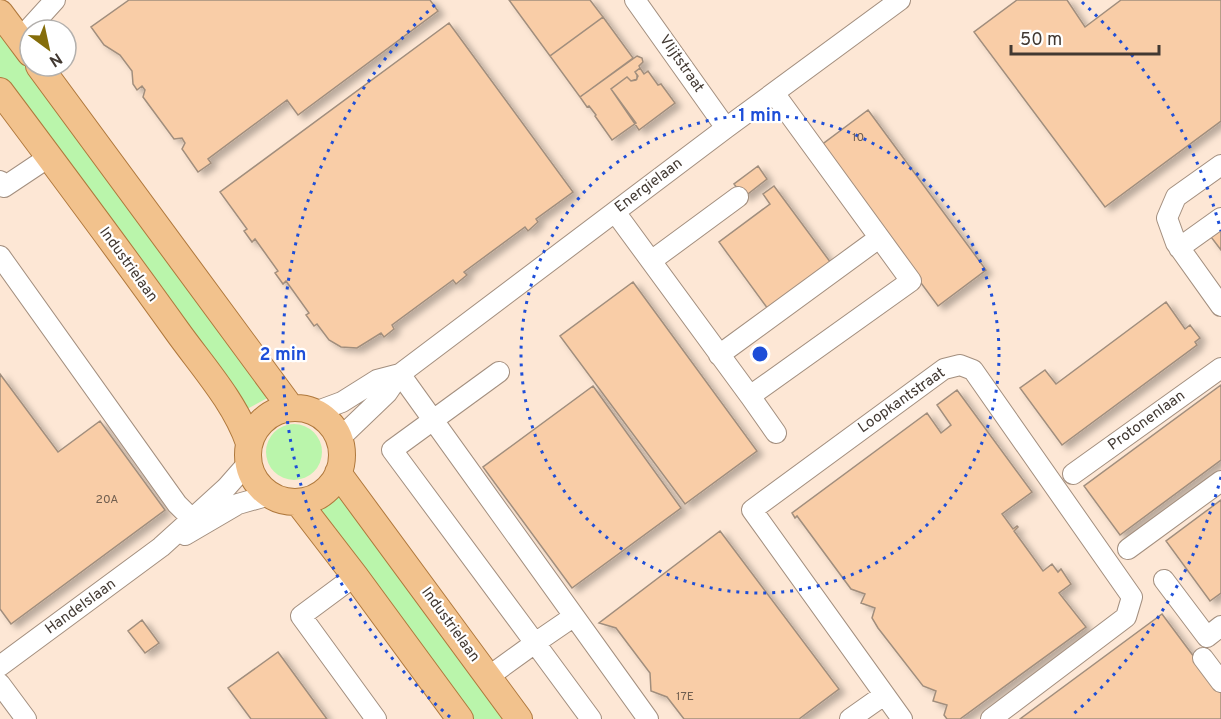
<svg xmlns="http://www.w3.org/2000/svg" width="1221" height="719" viewBox="0 0 1221 719" font-family="Overpass,sans-serif">
<defs>
<filter id="shadow"><feDropShadow dx="6" dy="4" stdDeviation="3" flood-color="#0004"/></filter>
</defs>
<rect width="100%" height="100%" fill="#fdf4ed"/>
<path fill="#fde7d5" fill-rule="evenodd" d="M0,0H1221V719H0ZM30,30H66V66H30Z"/>
<path fill="#baf5ab" d="M0,25L273,395L247,409L0,77Z
M266 452a28 28 0 1 1 56 0a28 28 0 1 1-56 0Z
M342,491L513,719H469L316,511L334,501Z"/>
<path fill="#f9cda7" stroke="#a18e7d" stroke-width="1.5" filter="url(#shadow)" d="M129,0H430L438,11L298,115L287,100L208,159L211,163L198,172L182,149L185,143L182,138L174,139L143,97L145,90L142,86L137,90L133,84L132,71L120,55L104,45L91,27Z
M509,0H590L603,17L550,56Z
M1017,0H1067L1085,27L1121,0H1221V121L1105,207L974,32Z
M603,17L633,58L580,97L550,56Z
M449,23L573,192L536,219L538,222L528,231L525,227L464,272L467,275L456,284L453,280L392,325L394,329L384,337L381,333L357,348L341,347L329,340L317,324L314,326L306,315L309,313L286,281L283,284L275,273L278,271L255,239L252,242L244,231L247,229L220,192Z
M637,56L642,58L643,62L639,66L640,68L635,72L637,75V79L631,81L627,77L611,89L636,123L612,140L595,116L596,115L589,106L587,107L580,97Z
M640,68L644,74L648,71L658,85L661,84L675,103L639,130L611,89L627,77L631,81L636,80L638,76L635,72Z
M868,110L986,270L938,306L820,146Z
M758,166L767,179L744,197L734,184Z
M774,186L831,263L768,309L719,242L770,204L763,194Z
M1221,230V250L1211,237Z
M633,282L757,451L685,504L560,336Z
M1166,302L1185,329L1190,325L1200,338L1195,342L1197,345L1062,445L1020,388L1045,370L1056,384Z
M0,374L58,452L100,421L165,510L11,624L0,609Z
M1221,385V460L1120,535L1084,486Z
M593,386L681,508L572,588L483,467Z
M957,390L1032,492L1002,514L1013,529L1017,526L1018,527L1014,531L1043,571L1052,564L1058,572L1061,569L1071,584L1059,593L1086,627L960,719H947L944,715L947,705L933,701L936,691L923,686L878,628L872,618L875,608L861,603L865,594L851,589L797,516L795,518L792,513L927,413L941,433L951,425L937,405Z
M1221,500V593L1210,601L1166,541Z
M720,531L839,689L799,719H684L667,697L651,691L650,673L616,628L599,623Z
M1162,614L1221,693V719H1020Z
M142,620L159,643L145,653L128,631Z
M278,652L327,719H251L228,688Z"/>
<g fill="none" stroke-linecap="round" stroke-linejoin="round">
<g stroke="#a38f7f" stroke-width="22">
<path id="minor" d="M635,0L726,128
M23,44L26,32L55,0
M1221,165L1176,197L1167,218L1176,243L1221,306
M0,181L4,187L49,157
M615,212L750,396L911,281L774,93
M1179,248L1221,218
M0,256L177,504L191,518
M651,261L738,197
M719,355L879,238
M400,374L648,719
M750,396L776,433
M315,412L342,402L377,380L400,374
M339,439L387,393L400,374L726,128L900,0
M1073,474L1221,368
M185,535L238,504L270,495
M1128,549L1221,481
M355,576L301,616L376,719
M1164,580L1207,637L1221,626
M573,617L535,643L591,719
M1203,658L1221,682
M0,666L161,547L226,488L248,463
M488,677L535,643L392,450L499,372
M0,684L26,719
M850,719L884,695
M902,719L752,510L944,369L960,365L973,370L1132,597L1126,617L991,719"/>
</g>
<g stroke="#af783c" stroke-width="28">
<path id="major" d="M0,13L30,53
M39,66L291,408
M0,91C60,171 119,250 177,331C202,366 235,402 249,443
M248 455a47 47 0 1 1 94 0a47 47 0 1 1-94 0Z
M338,473L519,719
M298,502L355,576L460,719"/>
</g>
<use href="#minor" stroke="#fff" stroke-width="20"/>
<use href="#major" stroke="#f2c28d" stroke-width="26"/>
</g>
<g fill="none" stroke="#1d4ed8" stroke-width="3" stroke-dasharray="3 6">
<circle cx="760" cy="354" r="239"/>
<path d="M1221 477A477 477 0 0 1 1070 717M450 717A477 477 0 0 1 438 2M1082 2A477 477 0 0 1 1221 231"/>
</g>
<g text-anchor="middle" dominant-baseline="central" stroke-width="4.5" stroke-linejoin="round" paint-order="stroke">
<g font-size="12" fill="#705e4f">
<text x="858" y="138">10</text>
<text x="107" y="500">20A</text>
<text x="685" y="697">17E</text>
</g>
<g font-size="15" fill="#423932" stroke="#fff">
<text transform="translate(681 64) rotate(55)">Vlijtstraat</text>
<text transform="translate(649 186) rotate(-37)">Energielaan</text>
<text transform="translate(128 265) rotate(54)">Industrielaan</text>
<text transform="translate(902 401) rotate(-35)">Loopkantstraat</text>
<text transform="translate(1147 421) rotate(-36)">Protonenlaan</text>
<text transform="translate(81 607) rotate(-36)">Handelslaan</text>
<text transform="translate(450 625) rotate(54)">Industrielaan</text>
</g>
</g>
<circle cx="760" cy="354" r="9" fill="#1d4ed8" stroke="#fff" stroke-width="3"/>
<g font-size="18" text-anchor="middle" font-weight="bold" fill="#1d4ed8" stroke="#fff" stroke-width="4.5" stroke-linejoin="round" paint-order="stroke">
<text x="760" y="121">1 min</text>
<text x="283" y="360">2 min</text>
</g>
<g transform="translate(48 48) rotate(147)"><circle r="28" fill="#ffffff" stroke="#b3b0ad" stroke-width="1.5"/>
<path d="M0-4.5L10 22L0 15L-10 22Z" fill="#856d0a"/>
<text y="-9" font-size="16" font-weight="bold" text-anchor="middle" fill="#423932">N</text>
</g>
<path d="M1011 45v9h148v-9" fill="none" stroke="#423932" stroke-width="3"/>
<text x="1020" y="45" font-size="18" fill="#423932" stroke="#ffffff" stroke-width="4.5" paint-order="stroke">50 m</text>
</svg>
